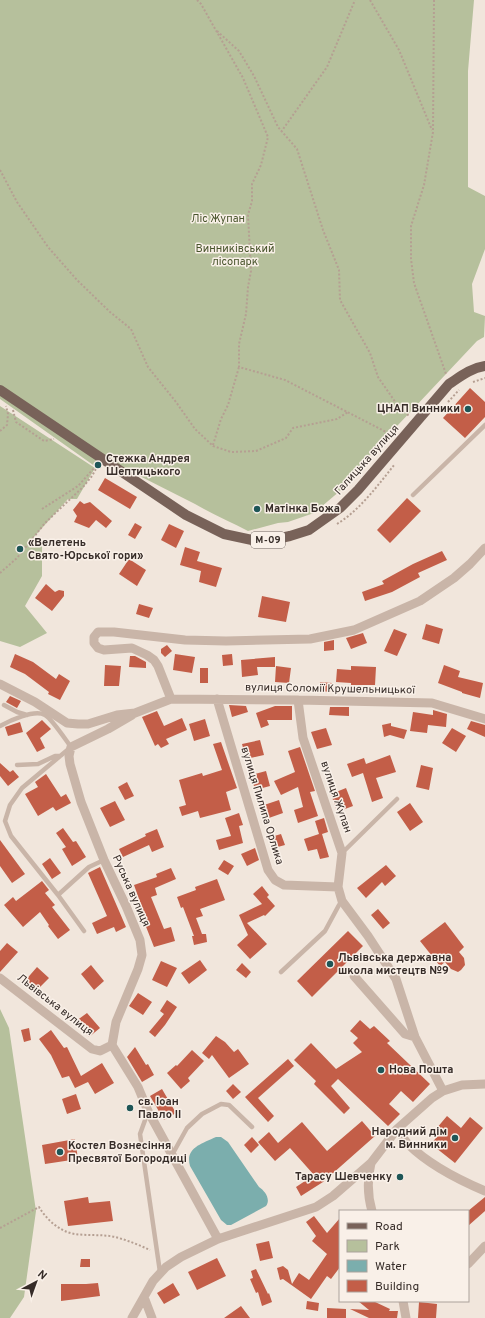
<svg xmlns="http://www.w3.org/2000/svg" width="485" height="1318" viewBox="0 0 485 1318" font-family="Overpass,sans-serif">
<rect width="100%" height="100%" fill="#f1e6dc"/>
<path fill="#b6c09c" d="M0,0H474L468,71V187L485,196V249L472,284L474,312L485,316L484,337L477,341L351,475L354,479L314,513L288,522L278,523L248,531C231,522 212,514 195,504L104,458L96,467L0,399Z
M0,406L95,468L77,499H68L34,537L42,547V576L25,606L47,633L20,647L0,641Z
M0,1009L9,1028L36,1211L24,1297L10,1318H0Z"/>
<path fill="#7baead" d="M216,1137H221L228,1142L259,1187C265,1191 271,1199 266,1206L231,1225H227L221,1220L190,1166C185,1148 201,1144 216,1137Z"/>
<path fill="#c35e48" d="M470,388L485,402V417L465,438L443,418Z
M105,478L137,497L130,509L98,490Z
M407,498L421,511L390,543L377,530Z
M80,501L84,504L90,502L112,521L106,528L96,520L89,528L74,522L77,516L73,510Z
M135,523L142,527L135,539L128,535Z
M169,524L184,531L176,548L161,540Z
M185,547L200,552L197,561L222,568L216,587L199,582L201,571L180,565Z
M442,551L447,560L418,573L420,577L392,592L365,601L362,592L384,584L382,581L413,564Z
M129,559L146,570L137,586L119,574Z
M46,584L55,592L59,590L64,591V596L52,611L35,598Z
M262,596L290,602L286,622L258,617Z
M139,604L153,608L149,618L136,614Z
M426,624L443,629L439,644L422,639Z
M394,629L407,634L397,656L384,651Z
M363,633L367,643L351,649L346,638Z
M334,640V650L324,651V642Z
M167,645L172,651L165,657L161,653V649Z
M15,654L33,662L56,679L59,674L70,681L60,700L48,694L49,692L25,674L10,667Z
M175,654L195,657L192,673L173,670Z
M232,654L233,665L223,666L222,655Z
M130,656H135L146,662V668L129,667Z
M275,657V667H257L258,675L242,677L241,660Z
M105,665L121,666L119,686H104Z
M444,665L460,671L458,677L483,683L480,698L462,693V692L438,683Z
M276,666L291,668L289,683L275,682Z
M351,666L376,667L375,685H351V683L336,682L337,669L351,670Z
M200,668H208V683H200Z
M320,682L332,683L331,692L319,691Z
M10,696L21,701L17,708L6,702Z
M229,705L246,706L248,712L232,717Z
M275,706H292V720H267L269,725L261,728L256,713Z
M330,707H349V716L329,715Z
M433,710L447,714L446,727L428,725L427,733L410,731L413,712L433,715Z
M157,711L164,726L182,718L187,730L166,739L169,744L161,748L158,744L155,746L142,717Z
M205,719L210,736L194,741L189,724Z
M42,720L51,729L40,738L45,748L37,752L26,733Z
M471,721L485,725V737L467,729Z
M20,722L23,732L8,736L5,727Z
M391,723V726L407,730L404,739L390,735L384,737L382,725Z
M326,728L332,745L317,749L311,732Z
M452,728L466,736L456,752L442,743Z
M260,740L264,755L246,759L242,744Z
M221,742L237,788L226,792L231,810L200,818L198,811L182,816L179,807L186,805L179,780L202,773L203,776L222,770L213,744Z
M300,747L315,791L310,792L318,816L298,823L294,810L303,807L298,787L281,795L274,781L295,772L288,751Z
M390,755L396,772L376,778L383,798L372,802L363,773L352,777L347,764L364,758L366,764Z
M0,763L10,772L13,770L19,777L8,786L0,776Z
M421,765L433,768L429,790L416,787Z
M266,771L270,786L255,790L251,775Z
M46,774L61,797L66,794L71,803L56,811L53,807L38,816L25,794L38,787L35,782Z
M127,782L134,796L125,800L118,787Z
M346,788L353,806L337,812L331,794Z
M279,800L283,813L266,819L261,806Z
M115,801L125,820L110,827L100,808Z
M410,803L423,822L410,831L397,812Z
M239,813L243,825L239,826L243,843L219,850L216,840L231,836L225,818Z
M324,818L328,832L322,834L329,857L320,859L317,849L308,851L304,839L319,834L315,821Z
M63,828L73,842L76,841L86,857L72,866L62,849L66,847L56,833Z
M157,829L164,847L152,852L149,845L123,857L119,849L146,836L145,834Z
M281,834L285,845L274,848L271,837Z
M0,840L25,874L12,883L0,866Z
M255,848L259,860L247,866L241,854Z
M50,858L61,873L52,879L42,864Z
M224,860L234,866L228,875L218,869Z
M386,865L396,876L385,886L382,882L366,898L357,888Z
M100,867L126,927L116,932L114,927L97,934L92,923L107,916L88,873Z
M171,868L176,879L155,888L157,895L151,897L164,929L171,927L175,941L154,947L141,914L144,913L134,885L157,877L156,874Z
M217,879L225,900L200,909L203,916L196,918L202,934H206L207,942L194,945L192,936H194L183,907L181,908L177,897L196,890L195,887Z
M42,881L49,890L45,893L55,905L52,907L70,930L58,939L48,926L49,925L40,912L23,927L4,905L13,897L16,901Z
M262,886L269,895L267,897L275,906L265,916L264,915L247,923L267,944L250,959L237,945L248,935L239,915L262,904L253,894Z
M378,909L390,923L383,929L371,915Z
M445,922L464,947L459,952L464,958L465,965L461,970L458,972L451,969L445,962L440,966L420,941Z
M348,931L363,946L312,997L297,981Z
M7,943L18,952L0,972V951Z
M200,960L207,970L189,984L181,973Z
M161,961L177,968L167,987L152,980Z
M242,963L251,972L246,978L236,970Z
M91,965L104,981L94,990L81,974Z
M37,967L49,978L35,992L24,982Z
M138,993L152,1002L143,1015L129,1006Z
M167,1000L177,1007L165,1025L155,1037L149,1032L164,1014L160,1011Z
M87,1013L100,1028L89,1037L76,1021Z
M360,1020L370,1029L374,1026L390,1041L387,1043L430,1084L413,1102L401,1091L389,1104L400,1114L388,1126L338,1079L331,1086L350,1108L344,1114L314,1084L316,1081L294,1060L311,1043L336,1069L362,1052L353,1043L358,1038L350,1031Z
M29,1028L31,1040L24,1042L21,1030Z
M51,1030L64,1048L67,1047L81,1076L102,1063L114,1083L95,1094L88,1082L75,1088L69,1076L62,1078L51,1055L39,1039Z
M216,1036L225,1042L234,1052L238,1049L249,1064L229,1078L212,1055L209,1059L202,1053Z
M135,1047L146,1065L148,1064L154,1075L142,1082L127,1057Z
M192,1050L204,1061L188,1078L190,1081L181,1089L167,1073L176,1065L177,1066Z
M288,1059L294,1066L258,1098L274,1116L268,1122L245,1097Z
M233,1084L241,1092L233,1099L226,1091Z
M162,1089L176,1113L164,1120L150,1096Z
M76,1094L81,1109L67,1114L62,1099Z
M447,1116L461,1128L470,1117L483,1128L455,1163L431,1144L440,1133L436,1129Z
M362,1121L375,1136L323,1182L301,1196L296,1187L314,1175L290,1148L275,1161L258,1142L269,1132L278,1143L302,1122L327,1151Z
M252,1137L259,1145L251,1153L244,1145Z
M75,1139L78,1159L45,1164L42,1145Z
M88,1197L89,1203L110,1201L113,1221L68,1226L64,1201Z
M485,1197V1211L468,1226V1211Z
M314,1216L327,1233L340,1218V1267L331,1279L327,1276L311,1299L283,1279L280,1280L277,1268L283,1266L288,1270L292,1284L299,1273L309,1280L327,1254L312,1241L316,1236L306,1222Z
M269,1241L273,1258L260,1261L256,1244Z
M217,1258L226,1276L197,1290L188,1272Z
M81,1259H90V1267H80Z
M256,1269L268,1294L269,1293L272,1302L262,1306L258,1292L256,1293L250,1279L253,1278L251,1271Z
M98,1283L100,1296L61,1301V1284H86Z
M173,1283L180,1295L164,1304L157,1293Z
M307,1301L319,1303L318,1311L306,1309Z
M358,1301H373L390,1309L389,1311H398L397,1318H369L350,1309L369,1310Z
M419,1302L437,1304L436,1318H418Z
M241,1306L250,1318H224Z
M327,1308L346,1309V1318H327Z"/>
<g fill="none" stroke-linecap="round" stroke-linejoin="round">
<path stroke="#b59f92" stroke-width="2" stroke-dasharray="2 2" stroke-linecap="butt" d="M197,0L201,4L243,78L268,137L261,165L252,184V201L248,215L251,271L248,287L246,314L239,344V367L285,380L392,435
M370,0L399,50L432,130
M434,0L433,132L424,185L411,226V259L414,283L446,374
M217,31L239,51L254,76L278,127L297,149L323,230L339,270L340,300L370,353L378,377L396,403L410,417
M281,132L327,67L355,0
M0,170L17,202L48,247L77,280L110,312L131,329L148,367L176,402L195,429L213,446L231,452L256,451L286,438L293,428L337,419L348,412
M473,382L485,378
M448,402L459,390
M13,410L16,422L44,441L54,439
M0,431L7,425L8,414L6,406
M213,445L221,419L228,405L239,367
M42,509L78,486L95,467
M337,524C360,510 378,485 395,464
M0,573L17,558L45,523L83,487L92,476L97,467
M0,1228L39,1207C46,1219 60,1232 75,1234C88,1236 102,1234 115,1237C127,1240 139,1245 150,1250"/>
<path stroke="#c9b5a8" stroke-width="4.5" d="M413,495L485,425
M4,705L17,712L27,715
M0,726C9,721 34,709 45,715C52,719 65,739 71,747L22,788L10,805L5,821L11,836L58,895L84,931
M17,765L38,764L55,756H60
M342,853L397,799
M58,895L89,867L104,860
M281,972L325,931L339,905L342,901
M148,1112L140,1134L160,1272
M172,1155L187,1128L202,1114L221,1104L229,1105L252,1127"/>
<path stroke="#c9b5a8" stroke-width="9" d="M0,684L35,702L67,723L78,724H88L117,715L135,713L171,699L298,700L432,703L485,719
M171,699L158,666L154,660L147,655L132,648L104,650L98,648L94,643V637L98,632H114L185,640L226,641L310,639L354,630L420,601L454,578L470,564L485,548
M217,699L268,870L275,880L284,885L338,887
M298,700L303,738L342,853L338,887L342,901L368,936L396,979L415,1037L443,1091
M354,976L405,1034L415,1037
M0,978L92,1049L100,1051L112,1045L138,1087L148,1111L218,1239
M112,1045L116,1022L138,969L142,955L140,940L126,906L104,860L81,802L70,764L69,756L71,747L108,729L132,715
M397,1129C401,1134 404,1140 408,1144C429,1165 459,1180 485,1191
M371,1163C367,1180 367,1194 372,1211
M468,1264L485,1246
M144,1297L152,1318
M403,1301L406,1318
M132,1318L153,1281L166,1267L181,1257L218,1239L316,1207L333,1196L371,1163L397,1129L432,1098L443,1091L462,1085L485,1084"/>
<path stroke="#786259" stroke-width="10" d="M0,390L186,515L224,534L252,540H271L290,536L309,530L340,508L358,490L449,384C461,376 471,368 485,366"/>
</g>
<g fill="#1e5657" stroke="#f9f0e8" stroke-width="1.5">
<circle cx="468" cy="409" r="4"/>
<circle cx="98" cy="465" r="4"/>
<circle cx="257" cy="509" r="4"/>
<circle cx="20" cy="549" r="4"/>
<circle cx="330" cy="964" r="4"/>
<circle cx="381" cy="1070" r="4"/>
<circle cx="130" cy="1108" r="4"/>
<circle cx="455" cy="1138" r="4"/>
<circle cx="60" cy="1152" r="4"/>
<circle cx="400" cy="1177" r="4"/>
</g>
<g text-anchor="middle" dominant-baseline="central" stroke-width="3" stroke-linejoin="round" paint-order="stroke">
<rect fill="#f9f0e8" stroke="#706762" stroke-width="1" x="251" y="532" width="34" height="16" rx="3"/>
<g font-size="10" font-weight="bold" fill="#362c28">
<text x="268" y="540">М-09</text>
</g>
<g font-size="11" fill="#48542c" stroke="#f9f0e8">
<text x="218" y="219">Ліс Жупан</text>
<text x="235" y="249">Винниківський<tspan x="235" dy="13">лісопарк</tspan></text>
</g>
<g font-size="11" font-weight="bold" fill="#362c28" stroke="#f9f0e8" text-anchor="start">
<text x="460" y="409" text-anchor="end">ЦНАП Винники</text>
<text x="106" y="459">Стежка Андрея<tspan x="106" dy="13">Шептицького</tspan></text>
<text x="265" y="509">Матінка Божа</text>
<text x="28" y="543">«Велетень<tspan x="28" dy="13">Свято-Юрської гори»</tspan></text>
<text x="338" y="958">Львівська державна<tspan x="338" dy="13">школа мистецтв №9</tspan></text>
<text x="389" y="1070">Нова Пошта</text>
<text x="138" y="1102">св. Іоан<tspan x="138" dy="13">Павло ІІ</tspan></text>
<text x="447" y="1132" text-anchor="end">Народний дім<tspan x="447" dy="13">м. Винники</tspan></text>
<text x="68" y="1146">Костел Вознесіння<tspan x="68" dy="13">Пресвятої Богородиці</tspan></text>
<text x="392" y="1177" text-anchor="end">Тарасу Шевченку</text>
</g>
<g font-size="11" fill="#362c28" stroke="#f9f0e8">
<text transform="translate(367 460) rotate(-48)">Галицька вулиця</text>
<text transform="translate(330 689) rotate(1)">вулиця Соломії Крушельницької</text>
<text transform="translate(336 797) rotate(71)">вулиця Жупан</text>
<text transform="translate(262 806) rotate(73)">вулиця Пилипа Орлика</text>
<text transform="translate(131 891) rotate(66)">Руська вулиця</text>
<text transform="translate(55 1005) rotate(38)">Львівська вулиця</text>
</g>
</g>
<rect x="339" y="1210" width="130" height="92" fill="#f9f0e8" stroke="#aba29b"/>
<rect x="347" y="1223" width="20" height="6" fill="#786259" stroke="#aba29b"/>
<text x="375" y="1230" font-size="12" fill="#362c28">Road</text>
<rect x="347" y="1240" width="20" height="12" fill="#b6c09c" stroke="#aba29b"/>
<text x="375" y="1250" font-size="12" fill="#362c28">Park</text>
<rect x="347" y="1260" width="20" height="12" fill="#7baead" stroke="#aba29b"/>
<text x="375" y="1270" font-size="12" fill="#362c28">Water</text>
<rect x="347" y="1280" width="20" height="12" fill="#c35e48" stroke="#aba29b"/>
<text x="375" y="1290" font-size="12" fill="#362c28">Building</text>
<g transform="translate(36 1282) rotate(41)" stroke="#f9f0e8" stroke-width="3" paint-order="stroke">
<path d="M0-3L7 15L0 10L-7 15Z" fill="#362c28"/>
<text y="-6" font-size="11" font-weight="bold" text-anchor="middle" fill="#362c28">N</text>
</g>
</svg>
